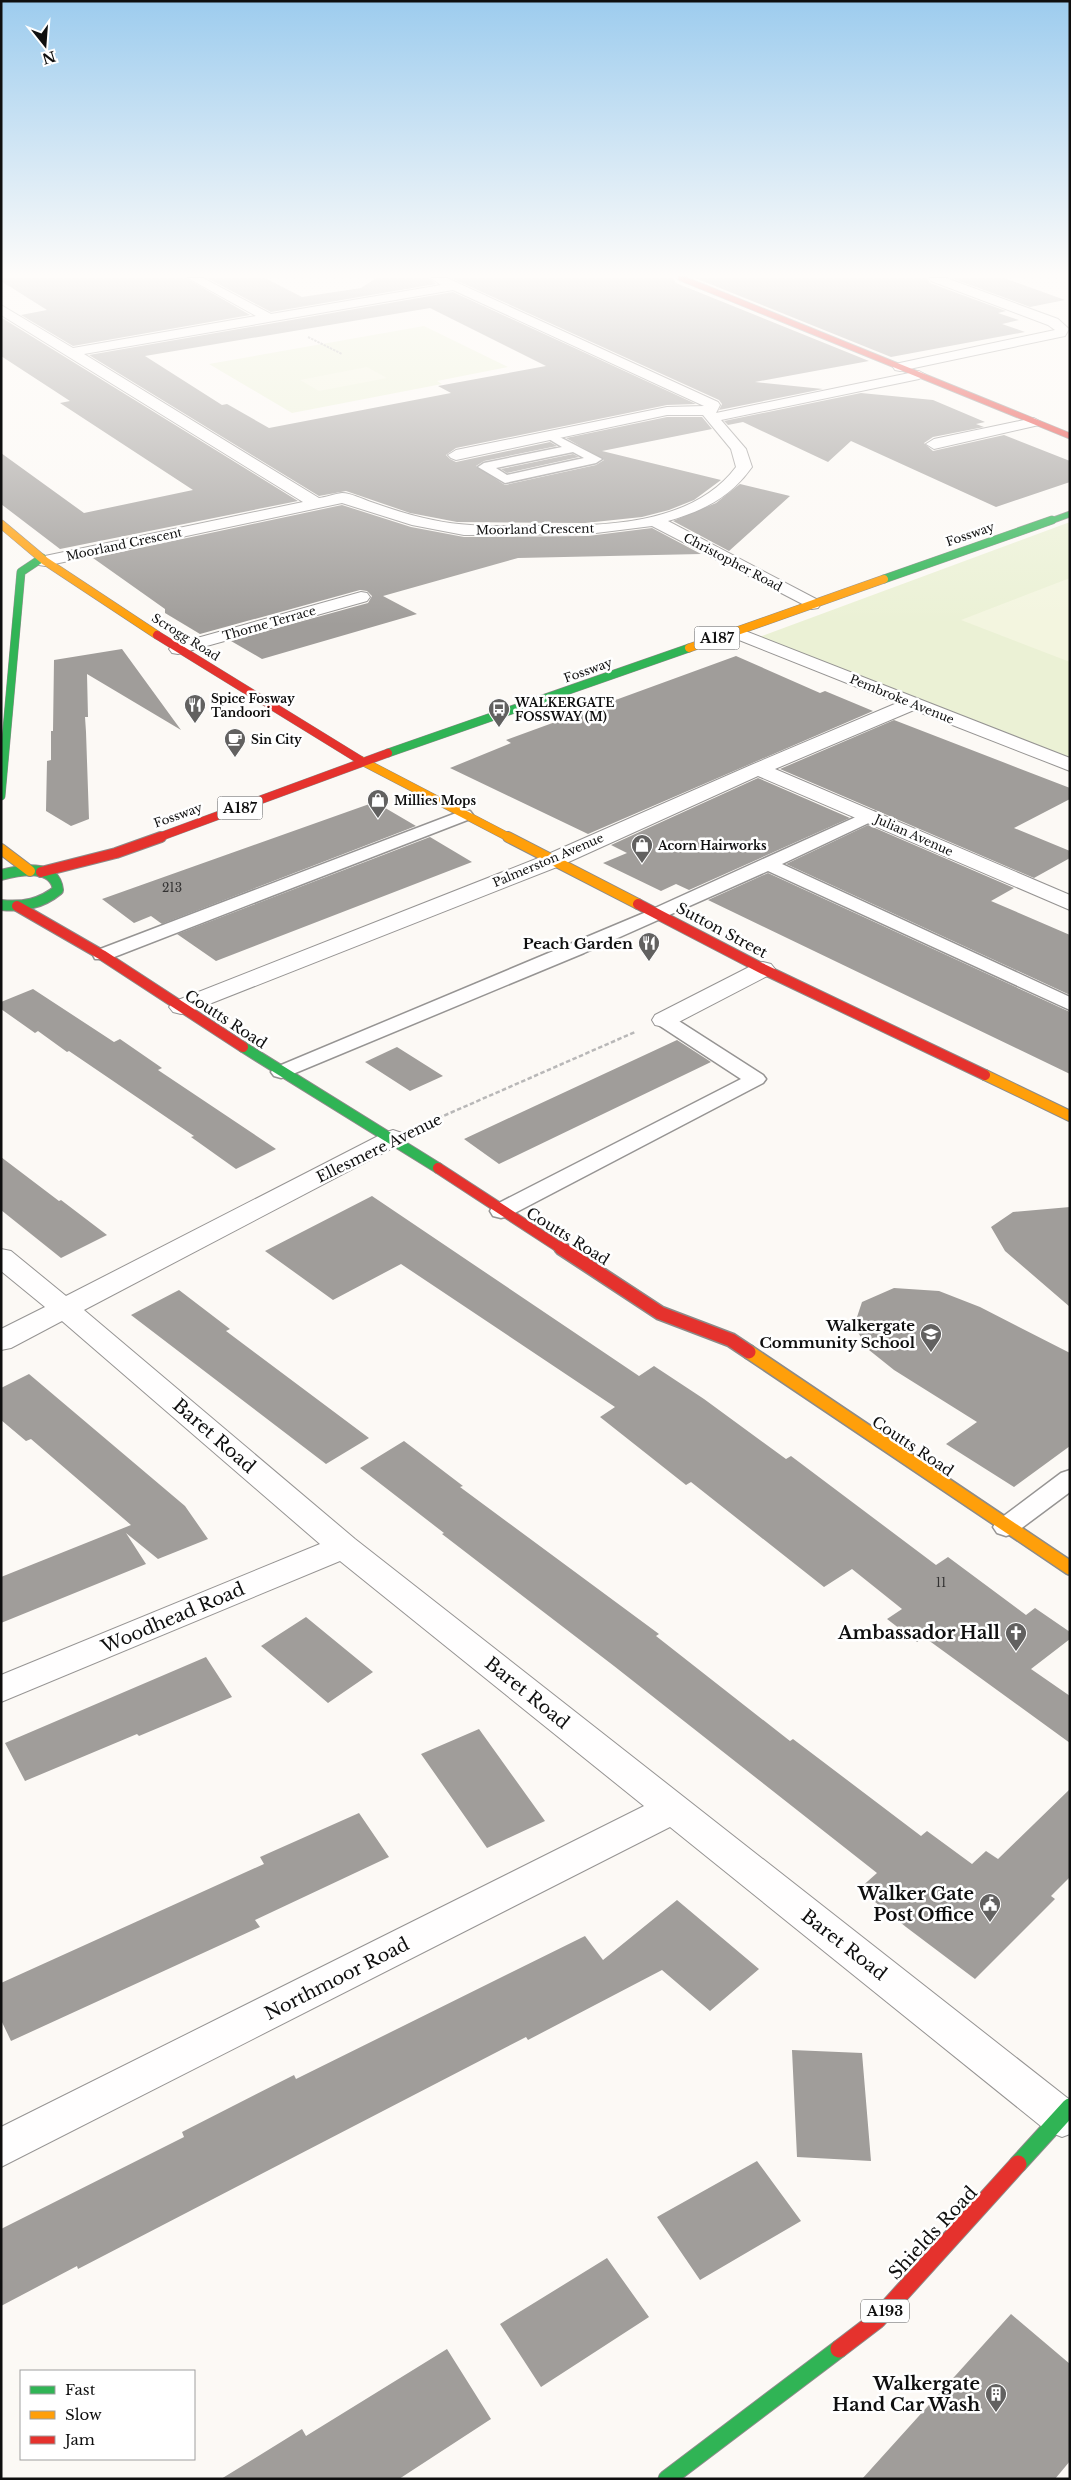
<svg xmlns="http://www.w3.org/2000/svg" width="1071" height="2480" viewBox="0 0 1071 2480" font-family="'Libre Baskerville',serif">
<rect width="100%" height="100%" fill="#fcf9f5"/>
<path fill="#ebf1d5" d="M424,326L508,367L437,381L442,384L292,413L209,364Z
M1070,522V761L754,639Z"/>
<path fill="#f3f5df" d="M367,367L387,378L319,391L300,380Z
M1070,578V662L961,620Z"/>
<path fill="#a09d9a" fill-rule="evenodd" d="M1,278H186L250,315L73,346L21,315L47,310L1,281Z
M207,278H265L302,297L361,288L376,278H429L436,284L271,312Z
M451,278H673L676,283L869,361L755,382L823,389L719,410L722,404L719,400Z
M695,278H927L930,283L1006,311L998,313L1019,320L1002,324L1025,332L891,357Z
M951,278H1004L1065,300L1030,307Z
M453,292L696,404L667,405L456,448L446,455L450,459L456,462L550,442L557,446L484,461L476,466L505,485L596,465L604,460L566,438L667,417H702L712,429L602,451L721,480L694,500L669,510L642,517L585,523L457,522L410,513L346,491L319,496L89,355ZM430,308L546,366L438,386L451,393L269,428L227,404L222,405L145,356Z
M1,318H2L298,501L60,549L1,504V453L84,513L193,490L60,403L70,401L1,356Z
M861,393L933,400L985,422L976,424L984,427L933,437L924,443L933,451L1004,435L1070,461V482L996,507L851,441L828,462L743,422L728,425L724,421Z
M573,454L579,457L507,473L501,469Z
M740,484L790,496L729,551L673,521L716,503Z
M342,505L411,527L464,537L588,536L652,528L701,554L518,558L383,596L417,614L262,659L231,641L368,603L372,596L367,591L360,590L200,634L165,613V609L93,558Z
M122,649L181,730L87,674L88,717H85L86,732H84H86L89,819L71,826L46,811L47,761L51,760V731H53L54,660Z
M736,656L820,693L825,691L873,711L588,834L450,768L511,743L506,740Z
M894,720L1070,788V799L1014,828L1070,851V858L1034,878L780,769Z
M758,778L850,818L689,890L676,884L661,891L603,863L627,853L611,845Z
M375,802L416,826L162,924L151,916L134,923L102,899Z
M868,825L1014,888L991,901L1070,935V995L786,864Z
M430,837L472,862L216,961L177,934Z
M768,873L1070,1012V1074L708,900Z
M33,989L114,1042L120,1039L162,1068L158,1070L276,1149L236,1169L191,1137L194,1136L69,1051L67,1052L38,1031L35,1033L1,1009V1002Z
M677,1040L711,1062L499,1164L464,1139Z
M397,1047L443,1076L410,1091L365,1062Z
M1,1157L59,1201L61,1200L107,1235L61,1258L1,1210Z
M372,1196L639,1376L654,1366L704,1399L786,1459L791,1456L936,1565L948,1557L1026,1615L1035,1608L1070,1632V1639L1031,1669L1070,1696V1743L924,1637L917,1642L887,1619L902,1609L852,1569L824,1587L691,1482L686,1485L600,1417L615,1407L401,1264L333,1300L265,1251Z
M1070,1207V1307L1005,1251L991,1227L1013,1212Z
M894,1288L939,1291L980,1307L1070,1353V1446L1014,1487L946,1444L977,1422L894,1370L869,1350L854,1326L862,1302Z
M179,1290L230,1329L226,1331L369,1438L326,1464L131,1315Z
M29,1374L185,1506L208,1539L158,1559L126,1533L146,1564L1,1623V1577L131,1525L31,1439L26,1441L1,1420V1388Z
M404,1441L463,1486L460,1487L659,1634L656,1636L790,1741L793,1739L921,1836L927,1831L972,1864L986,1851L998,1859L1070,1789V1877L1051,1896L1055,1899L975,1979L906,1927L859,1889L877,1873L614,1666L442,1534L444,1533L360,1468Z
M306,1617L373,1672L328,1703L261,1646Z
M206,1657L232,1697L139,1736L137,1734L25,1781L5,1743Z
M479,1729L545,1821L487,1848L421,1754Z
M359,1813L389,1857L255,1920L260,1927L11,2041L1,2020V1983L264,1864L260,1857Z
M677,1900L759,1969L710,2011L662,1970L528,2040L526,2037L78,2269L77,2266L1,2306V2229L184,2137L182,2132L294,2075L296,2079L585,1936L603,1960Z
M792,2050L862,2053L871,2161L797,2157Z
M757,2161L801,2221L700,2280L657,2217Z
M607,2258L649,2317L541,2387L500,2324Z
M1011,2314L1070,2364V2461L1055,2479H862Z
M447,2349L491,2419L399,2479H221L302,2429L306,2436Z"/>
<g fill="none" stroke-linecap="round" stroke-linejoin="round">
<g stroke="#969493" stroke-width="3">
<path id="lane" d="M550,432L602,459L596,463L505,483L478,467L484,463L562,447L544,436L546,433ZM573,452L584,458L507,475L496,468Z
M464,810L470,811L473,815L470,819L109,959H95L93,955L95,951Z
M869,811L875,812L878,816L875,820L782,864L1070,997V1010L768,871L584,953L288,1076L281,1078L274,1076L271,1072L274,1068L644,913Z
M664,1014L671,1016L763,1075L766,1079L763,1083L509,1216L501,1218L493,1216L490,1211L493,1206L741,1079L657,1024L654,1020L657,1016Z
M1070,1470V1492L1015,1533L1006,1536L997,1533L993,1527L997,1521L1061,1473Z"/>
</g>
<g stroke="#969493" stroke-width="2">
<path id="street" d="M188,278H203L271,314L441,285L431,278H447L718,402L720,405L716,413L919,371L926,375L919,379L721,420L746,449L752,467C731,497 703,511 668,521L818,600L821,604L818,608L812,609L652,526L588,534L464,535L412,525L342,503L45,566L39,565L37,561L39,557L45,556L303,502L1,315V305L73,348L256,316ZM453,290L704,406L667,407L456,450L448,455L451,458L456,460L667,415H703L731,449L736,467C691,527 599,526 531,526C498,526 465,527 433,520C412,516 391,509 371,502C362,499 351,493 342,493C334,494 327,497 319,498L84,354Z
M929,278H946L1058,319L1069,329L1065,336L1060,337L900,371L895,370L893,367L895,364L1055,330L1048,325L931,281Z
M1034,418L1041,422L1039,425L934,449L926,444L934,439Z
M361,592L367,593L370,597L367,601L178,654L172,653L169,649L172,645Z
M735,627L1070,758V771L914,710L775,769L1070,895V910L758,776L562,865L189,1012L181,1014L173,1012L169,1007L173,1002L546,855L751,765L897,703L729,636L726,632L729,628Z
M763,962L771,964L775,969L771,974L673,1025L664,1027L655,1025L652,1020L655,1015L755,964Z
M393,1130L402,1133L406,1138L402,1143L84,1310L355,1539L1070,2100V2134L1062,2137L1047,2131L670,1827L1,2167V2127L644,1806L340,1561L1,1702V1675L320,1544L62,1321L11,1348L1,1350V1329L45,1307L1,1271V1249L11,1251L66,1296L384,1133Z"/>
</g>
<g stroke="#8c8b89" stroke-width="7">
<path id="fast-far3" d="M1048,522L1070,514"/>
</g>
<g stroke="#8c8b89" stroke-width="9">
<path id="fast-far2" d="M884,579L1052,520
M388,753L689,648
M1,796L21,572L42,558"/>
</g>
<g stroke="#8c8b89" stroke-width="12">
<path id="fast-far1" d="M1,875C20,870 55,863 58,890C41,904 23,907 1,905
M243,1047L438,1168"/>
</g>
<g stroke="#8c8b89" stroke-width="19">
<path id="fast" d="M1018,2164L1070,2107
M667,2479L839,2349"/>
</g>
<g stroke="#8c8b89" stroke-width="9">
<path id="slow-far2" d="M1,524L45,561L157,635
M689,648L884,579
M360,760L510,838"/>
</g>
<g stroke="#8c8b89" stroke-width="12">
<path id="slow-far1" d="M508,837L638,904
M1,849L30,871
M985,1075L1070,1116"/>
</g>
<g stroke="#8c8b89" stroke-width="16">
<path id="slow" d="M749,1352L1070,1568"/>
</g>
<g stroke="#8c8b89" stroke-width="7">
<path id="jam-far4" d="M681,278L1070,436"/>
</g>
<g stroke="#8c8b89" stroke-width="9">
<path id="jam-far3" d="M157,635L360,760
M157,838L388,753"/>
</g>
<g stroke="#8c8b89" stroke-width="12">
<path id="jam-far2" d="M41,872L116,853L161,837
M638,904L763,969L985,1075
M17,906L102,955L243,1047
M438,1168L562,1249"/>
</g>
<g stroke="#8c8b89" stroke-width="16">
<path id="jam-far1" d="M561,1248L660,1313L731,1340L749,1352"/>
</g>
<g stroke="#8c8b89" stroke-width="19">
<path id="jam" d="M839,2349L877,2320L1018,2164"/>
</g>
<path stroke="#b9b8b8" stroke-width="2" stroke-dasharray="2.5 1" stroke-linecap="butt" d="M308,337L342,354"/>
<path stroke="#b9b8b8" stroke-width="2.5" stroke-dasharray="4.5 2.5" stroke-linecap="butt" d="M425,1124L635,1032"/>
<use href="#lane" fill="#fffefe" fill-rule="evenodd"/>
<use href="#street" fill="#fffefe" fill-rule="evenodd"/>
<use href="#fast-far3" stroke="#30b455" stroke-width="5.5"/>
<use href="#fast-far2" stroke="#30b455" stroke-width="8"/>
<use href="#fast-far1" stroke="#30b455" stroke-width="10"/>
<use href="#fast" stroke="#30b455" stroke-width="17"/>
<use href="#slow-far2" stroke="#ff9f0a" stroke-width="8"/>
<use href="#slow-far1" stroke="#ff9f0a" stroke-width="10"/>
<use href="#slow" stroke="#ff9f0a" stroke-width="13"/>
<use href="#jam-far4" stroke="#e5322d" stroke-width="5.5"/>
<use href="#jam-far3" stroke="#e5322d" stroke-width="8"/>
<use href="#jam-far2" stroke="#e5322d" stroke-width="10"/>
<use href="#jam-far1" stroke="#e5322d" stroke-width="13"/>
<use href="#jam" stroke="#e5322d" stroke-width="17"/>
</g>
<linearGradient id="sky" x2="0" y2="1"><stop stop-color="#9dccee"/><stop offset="0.44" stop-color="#fefcfa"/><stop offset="1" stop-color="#fefcfa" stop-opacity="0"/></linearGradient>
<rect width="1071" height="625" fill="url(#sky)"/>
<defs>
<g id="restaurant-pin" transform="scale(1.125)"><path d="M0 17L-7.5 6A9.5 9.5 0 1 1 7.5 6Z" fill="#626160" stroke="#fff"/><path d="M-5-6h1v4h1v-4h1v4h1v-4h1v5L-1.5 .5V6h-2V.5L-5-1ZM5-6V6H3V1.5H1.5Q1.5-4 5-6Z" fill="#fff"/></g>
<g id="bus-pin" transform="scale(1.125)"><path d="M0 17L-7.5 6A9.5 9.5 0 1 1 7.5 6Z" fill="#626160" stroke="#fff"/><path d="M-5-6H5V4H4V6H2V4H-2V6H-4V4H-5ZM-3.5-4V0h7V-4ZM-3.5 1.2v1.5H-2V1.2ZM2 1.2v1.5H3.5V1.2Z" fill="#fff"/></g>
<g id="cafe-pin" transform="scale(1.125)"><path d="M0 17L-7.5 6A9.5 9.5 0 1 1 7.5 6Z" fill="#626160" stroke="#fff"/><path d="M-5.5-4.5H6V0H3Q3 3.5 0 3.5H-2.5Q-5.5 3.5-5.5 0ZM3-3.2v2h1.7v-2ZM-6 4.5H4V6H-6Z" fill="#fff"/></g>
<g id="shop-pin" transform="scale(1.125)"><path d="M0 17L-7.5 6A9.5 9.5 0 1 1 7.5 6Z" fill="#626160" stroke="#fff"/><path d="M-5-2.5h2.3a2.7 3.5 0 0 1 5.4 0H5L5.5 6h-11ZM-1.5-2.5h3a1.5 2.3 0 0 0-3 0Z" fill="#fff"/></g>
<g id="school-pin" transform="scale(1.125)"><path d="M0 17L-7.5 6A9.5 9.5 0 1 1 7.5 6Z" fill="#626160" stroke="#fff"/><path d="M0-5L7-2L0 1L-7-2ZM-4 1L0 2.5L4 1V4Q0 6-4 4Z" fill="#fff"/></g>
<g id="church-pin" transform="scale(1.125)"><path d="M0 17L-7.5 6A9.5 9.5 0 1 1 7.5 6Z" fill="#626160" stroke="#fff"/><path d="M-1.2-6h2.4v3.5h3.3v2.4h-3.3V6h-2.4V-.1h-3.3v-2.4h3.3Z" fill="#fff"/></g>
<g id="civic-pin" transform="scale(1.125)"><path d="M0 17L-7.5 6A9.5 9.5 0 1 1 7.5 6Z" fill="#626160" stroke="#fff"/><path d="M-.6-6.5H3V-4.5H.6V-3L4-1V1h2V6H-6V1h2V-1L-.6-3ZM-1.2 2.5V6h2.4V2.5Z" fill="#fff"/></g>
<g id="building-pin" transform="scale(1.125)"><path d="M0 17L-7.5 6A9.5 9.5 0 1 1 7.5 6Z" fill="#626160" stroke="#fff"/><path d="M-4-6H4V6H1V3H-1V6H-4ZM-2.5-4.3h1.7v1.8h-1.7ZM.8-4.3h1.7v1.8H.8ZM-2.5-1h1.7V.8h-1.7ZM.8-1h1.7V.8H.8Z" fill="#fff"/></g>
</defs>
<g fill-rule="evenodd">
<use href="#restaurant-pin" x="195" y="705"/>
<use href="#bus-pin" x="499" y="709"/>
<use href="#cafe-pin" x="235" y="739"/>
<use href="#shop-pin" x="378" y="800"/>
<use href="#shop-pin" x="642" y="845"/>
<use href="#restaurant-pin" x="649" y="943"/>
<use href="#school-pin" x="931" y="1334"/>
<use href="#church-pin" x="1016" y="1633"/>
<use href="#civic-pin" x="990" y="1904"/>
<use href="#building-pin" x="996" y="2394"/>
</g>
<g text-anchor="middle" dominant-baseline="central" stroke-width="5" stroke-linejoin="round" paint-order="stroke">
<g font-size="12" fill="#0f0f0f" stroke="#fff">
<text transform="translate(535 529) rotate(-1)">Moorland Crescent</text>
<text transform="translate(970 534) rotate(-19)">Fossway</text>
<text transform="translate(124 544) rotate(-12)">Moorland Crescent</text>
<text transform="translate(733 562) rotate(28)">Christopher Road</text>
<text transform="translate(269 623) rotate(-16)">Thorne Terrace</text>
<text transform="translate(186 637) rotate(32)">Scrogg Road</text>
<text transform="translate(588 670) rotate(-20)">Fossway</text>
<text transform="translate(902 699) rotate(22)">Pembroke Avenue</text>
<text transform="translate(178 815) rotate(-20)">Fossway</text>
<text transform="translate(914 835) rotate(24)">Julian Avenue</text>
<text transform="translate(548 860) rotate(-23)">Palmerston Avenue</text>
</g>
<g font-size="12" font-weight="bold" fill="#0f0f0f" stroke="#fff" text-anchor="start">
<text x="211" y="698">Spice Fosway<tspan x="211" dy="14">Tandoori</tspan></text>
<text x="515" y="702">WALKERGATE<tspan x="515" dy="14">FOSSWAY (M)</tspan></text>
<text x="251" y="739">Sin City</text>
<text x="394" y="800">Millies Mops</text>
<text x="658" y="845">Acorn Hairworks</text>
</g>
<g font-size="12" fill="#333232">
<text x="172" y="887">213</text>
<text x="941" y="1582">11</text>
</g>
<g fill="#fff" stroke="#575757" stroke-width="1">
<rect x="694.5" y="626.5" width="45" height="23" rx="4"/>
<rect x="217.5" y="796.5" width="45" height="23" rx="4"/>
<rect x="861" y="2299.5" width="48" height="23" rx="4"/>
</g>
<g font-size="14" font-weight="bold" fill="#0f0f0f">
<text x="717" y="638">A187</text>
<text x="240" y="808">A187</text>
<text x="885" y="2311">A193</text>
</g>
<g font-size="15" fill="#0f0f0f" stroke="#fff">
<text transform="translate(722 930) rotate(28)">Sutton Street</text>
<text transform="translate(226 1019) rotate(33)">Coutts Road</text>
<text transform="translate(379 1148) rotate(-26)">Ellesmere Avenue</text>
<text transform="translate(568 1236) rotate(32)">Coutts Road</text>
<text transform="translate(913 1446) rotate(34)">Coutts Road</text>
</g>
<g font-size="15" font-weight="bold" fill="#0f0f0f" stroke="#fff" text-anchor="end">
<text x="633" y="943">Peach Garden</text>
<text x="915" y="1325">Walkergate<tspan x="915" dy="17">Community School</tspan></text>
</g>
<g font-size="18" fill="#0f0f0f" stroke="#fff">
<text transform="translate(214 1436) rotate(41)">Baret Road</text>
<text transform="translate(173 1618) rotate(-23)">Woodhead Road</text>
<text transform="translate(527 1693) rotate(39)">Baret Road</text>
<text transform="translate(844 1945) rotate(38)">Baret Road</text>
<text transform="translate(337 1979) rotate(-27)">Northmoor Road</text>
<text transform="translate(933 2233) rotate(-47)">Shields Road</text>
</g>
<g font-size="18" font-weight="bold" fill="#0f0f0f" stroke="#fff" text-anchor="end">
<text x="1000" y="1633">Ambassador Hall</text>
<text x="974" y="1894">Walker Gate<tspan x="974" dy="21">Post Office</tspan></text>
<text x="980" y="2384">Walkergate<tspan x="980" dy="21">Hand Car Wash</tspan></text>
</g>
</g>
<rect width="1071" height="2480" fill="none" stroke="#0f0f0f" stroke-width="5"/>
<rect x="20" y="2370" width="175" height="90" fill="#ffffff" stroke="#9f9f9f"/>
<rect x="30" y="2386" width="25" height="8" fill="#30b455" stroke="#9f9f9f"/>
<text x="65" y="2395" font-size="15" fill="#0f0f0f">Fast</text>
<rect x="30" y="2411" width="25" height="8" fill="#ff9f0a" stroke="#9f9f9f"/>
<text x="65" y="2420" font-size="15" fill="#0f0f0f">Slow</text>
<rect x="30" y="2436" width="25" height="8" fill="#e5322d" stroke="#9f9f9f"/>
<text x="65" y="2445" font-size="15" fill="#0f0f0f">Jam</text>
<g transform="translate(45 45) rotate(163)" stroke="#ffffff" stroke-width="4" paint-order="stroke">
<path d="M0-4L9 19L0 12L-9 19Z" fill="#0f0f0f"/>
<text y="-8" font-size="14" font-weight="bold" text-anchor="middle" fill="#0f0f0f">N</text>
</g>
</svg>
